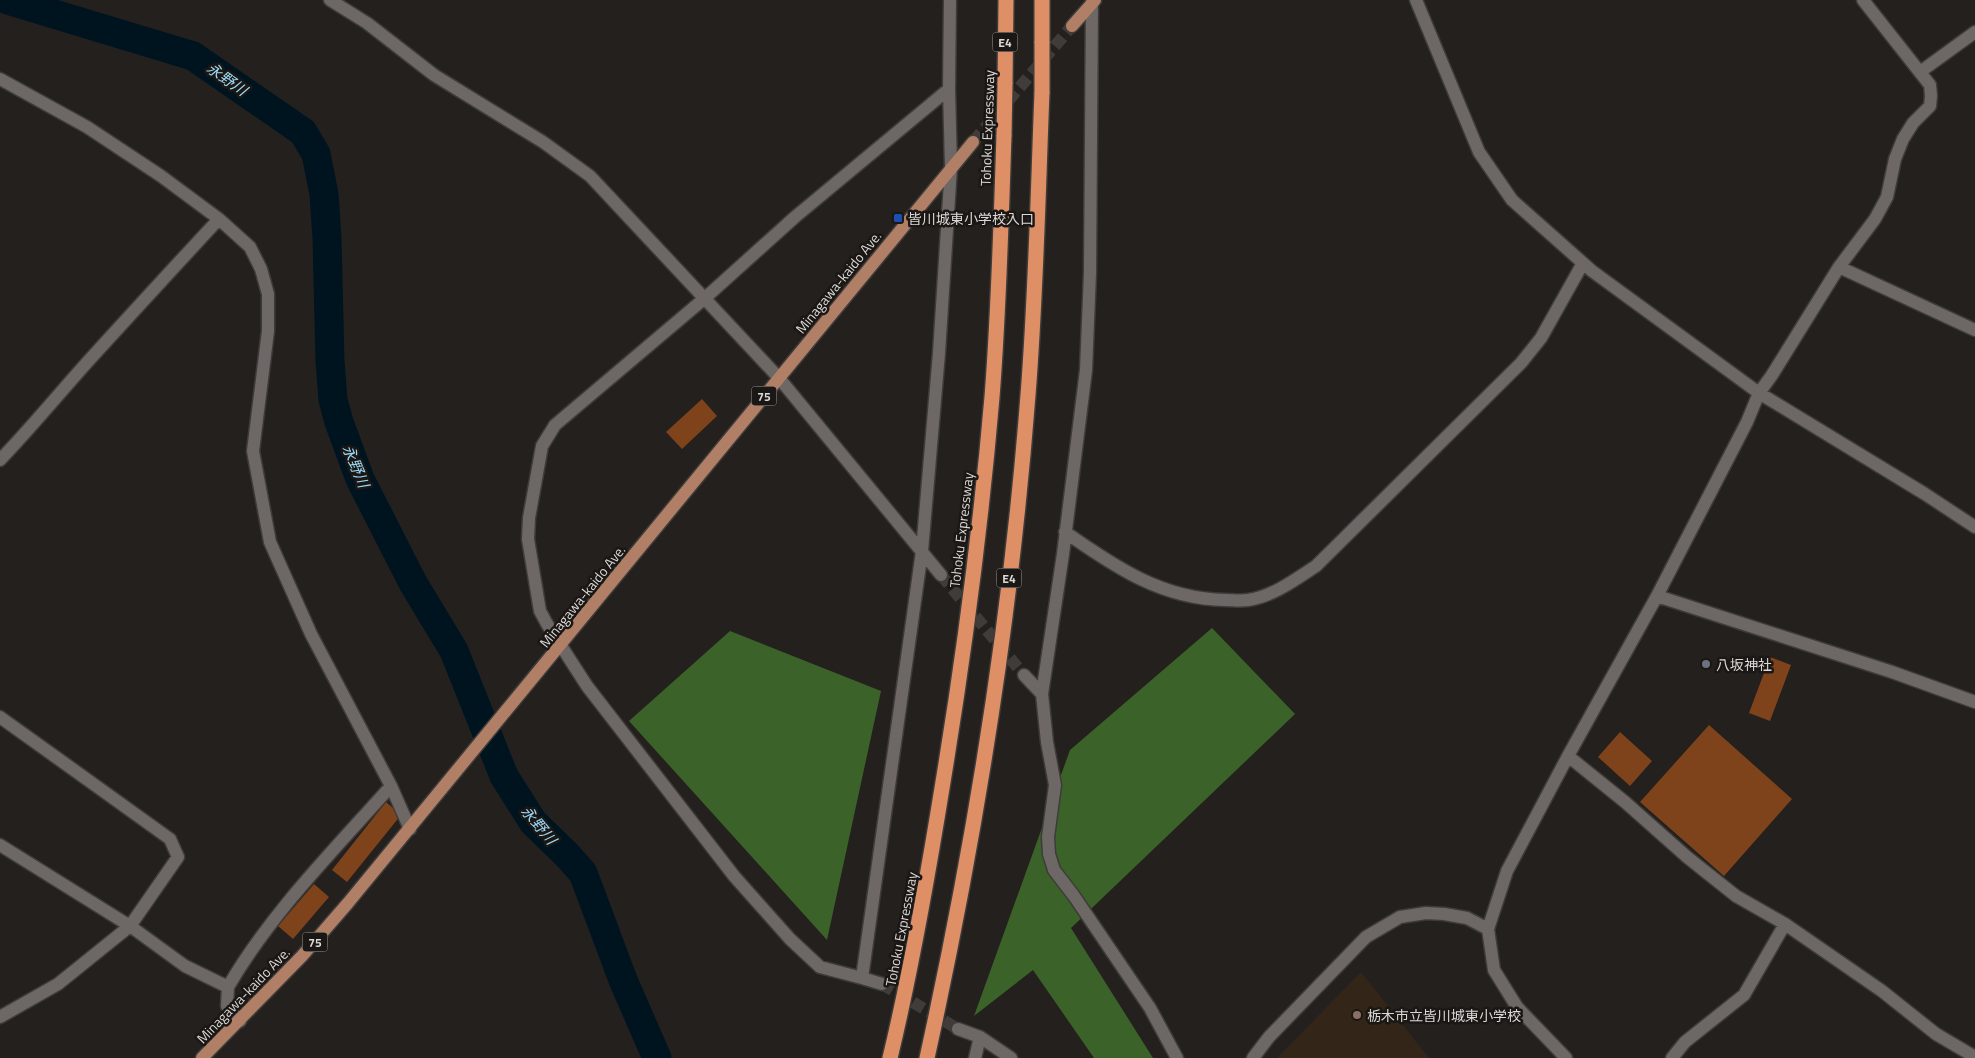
<svg xmlns="http://www.w3.org/2000/svg" width="1975" height="1058" viewBox="0 0 1975 1058" font-family="'Titillium Web','Noto Sans JP',sans-serif">
<rect width="100%" height="100%" fill="#24201e"/>
<path fill="#332518" d="M1361,972L1429,1058H1277Z"/>
<path fill="#3b6228" d="M1212,628L1295,714L1071,928L1153,1058H1094L1033,970L974,1016L1070,750Z
M730,631L881,691L827,940L629,721Z"/>
<g fill="none" stroke-linecap="round" stroke-linejoin="round">
<path stroke="#00141f" stroke-width="29" d="M8,0L193,56L303,132L316,154L324,194L327,238L330,361L333,400L339,422L360,479L413,583L454,651L504,776L533,822L567,855L583,873L623,980L657,1058"/>
</g>
<path fill="#7e431b" d="M702,399L717,416L682,449L666,432Z
M1770,657L1791,665L1770,721L1749,713Z
M1709,725L1792,799L1724,876L1640,802Z
M1620,732L1652,761L1630,786L1598,757Z
M386,802L401,815L347,882L332,870Z
M314,884L329,897L293,939L278,926Z"/>
<g fill="none" stroke-linecap="round" stroke-linejoin="round">
<path stroke="#3f3c3a" stroke-width="12" stroke-dasharray="12 6" stroke-linecap="butt" d="M941,575L1024,675
M882,984L958,1029"/>
<path stroke="#3f3c3a" stroke-width="12" stroke-dasharray="12 6" stroke-linecap="butt" d="M973,142L1072,26"/>
<g stroke="#3e3c3a" stroke-width="15">
<path id="minor" d="M330,0L367,23L434,75L543,142L590,176L779,378L941,575
M1092,0L1090,273L1086,370L1063,554L1042,694L1047,742L1055,785L1048,837L1049,854L1054,870L1074,896L1150,1008L1177,1058
M1416,0L1479,152L1512,200L1592,271L1759,393L1925,494L1975,527
M1920,72L1975,32
M0,79L87,127L161,176L219,219L250,247L261,269L268,294V331L253,451L270,542L311,634L391,786
M1839,267L1975,330
M0,460C32,427 61,391 92,357C134,311 176,265 219,219
M1065,532C1115,567 1162,599 1225,600C1232,600 1241,601 1248,600C1272,597 1296,579 1316,566L1521,363L1541,338L1583,263
M1657,596L1892,672L1975,702
M1024,675L1042,694
M0,717L170,839L178,857L130,926L58,984L0,1017
M1568,756L1625,802L1687,857L1736,896L1785,924L1882,991L1936,1034L1975,1057
M0,845L130,926L185,966L228,987L227,1006L240,1021
M862,978L820,967L790,939L734,876L587,686L547,624L540,611L528,539L529,518L542,446L555,425L705,298L795,217L949,89
M882,984L862,978L922,551L939,353L951,167L949,89L950,0
M228,987C271,913 334,850 391,786L410,829
M958,1029L980,1037L975,1058
M980,1037L1011,1058
M1253,1058L1269,1037L1366,937L1400,917L1426,913L1444,914L1467,918L1488,929
M1566,1058L1517,1007L1494,970L1488,929L1507,871L1568,756L1657,596L1747,422L1759,393L1772,375L1839,267L1875,219L1887,197L1895,159L1903,139L1913,123L1930,106L1931,96L1930,85L1863,0
M1672,1058L1685,1042L1744,995L1785,924"/>
</g>
<g stroke="#3e3c3a" stroke-width="15">
<path id="major" d="M1072,26L1095,0
M202,1058L302,956L348,903L973,142"/>
</g>
<g stroke="#3e3c3a" stroke-width="18">
<path id="highway" d="M1042,43V0
M1005,84L1006,0
M890,1058C912,967 928,875 943,782C964,655 981,526 992,397C999,310 1001,222 1004,135
M927,1058C975,840 1011,618 1028,395C1036,295 1038,193 1042,92"/>
</g>
<use href="#minor" stroke="#6d6865" stroke-width="12"/>
<use href="#major" stroke="#b17f66" stroke-width="12"/>
<use href="#highway" stroke="#de8f66" stroke-width="15"/>
<g stroke="#3e3c3a" stroke-width="18" stroke-linecap="butt">
<path id="highway-bridge" d="M1042,43V92
M1004,135L1005,84"/>
</g>
<use href="#highway-bridge" stroke="#de8f66" stroke-width="15"/>
</g>
<rect fill="#1a4fb4" stroke="#1b1715" stroke-width="2" x="893" y="213" width="10" height="10" rx="2.5"/>
<circle fill="#6b7280" stroke="#1b1715" stroke-width="2" cx="1706" cy="664" r="5"/>
<circle fill="#8d6e63" stroke="#1b1715" stroke-width="2" cx="1357" cy="1015" r="5"/>
<g text-anchor="middle" dominant-baseline="central" stroke-width="5" stroke-linejoin="round" paint-order="stroke">
<g fill="#1b1715" stroke="#a19f9d" stroke-width="1">
<rect x="992.5" y="32.5" width="25" height="19" rx="4"/>
<rect x="751.5" y="386.5" width="25" height="19" rx="4"/>
<rect x="996.5" y="568.5" width="25" height="19" rx="4"/>
<rect x="302.5" y="932.5" width="25" height="19" rx="4"/>
</g>
<g font-size="12" font-weight="bold" fill="#dbd9d7">
<text x="1005" y="42">E4</text>
<text x="764" y="396">75</text>
<text x="1009" y="578">E4</text>
<text x="315" y="942">75</text>
</g>
<g font-size="14" fill="#dbd9d7" stroke="#1b1715">
<text transform="translate(987 128) rotate(-88)">Tohoku Expressway</text>
<text transform="translate(838 282) rotate(-51)">Minagawa-kaido Ave.</text>
<text transform="translate(961 530) rotate(-83)">Tohoku Expressway</text>
<text transform="translate(582 596) rotate(-51)">Minagawa-kaido Ave.</text>
<text transform="translate(901 929) rotate(-79)">Tohoku Expressway</text>
<text transform="translate(243 995) rotate(-46)">Minagawa-kaido Ave.</text>
</g>
<g font-size="14" fill="#dbd9d7" stroke="#1b1715" text-anchor="start">
<text x="908" y="218">皆川城東小学校入口</text>
<text x="1716" y="664">八坂神社</text>
<text x="1367" y="1015">栃木市立皆川城東小学校</text>
</g>
<g font-size="15" font-style="italic" fill="#9bd9f7" stroke="#1b1715">
<text transform="translate(227 79) rotate(35)">永野川</text>
<text transform="translate(356 466) rotate(67)">永野川</text>
<text transform="translate(539 825) rotate(50)">永野川</text>
</g>
</g>
</svg>
